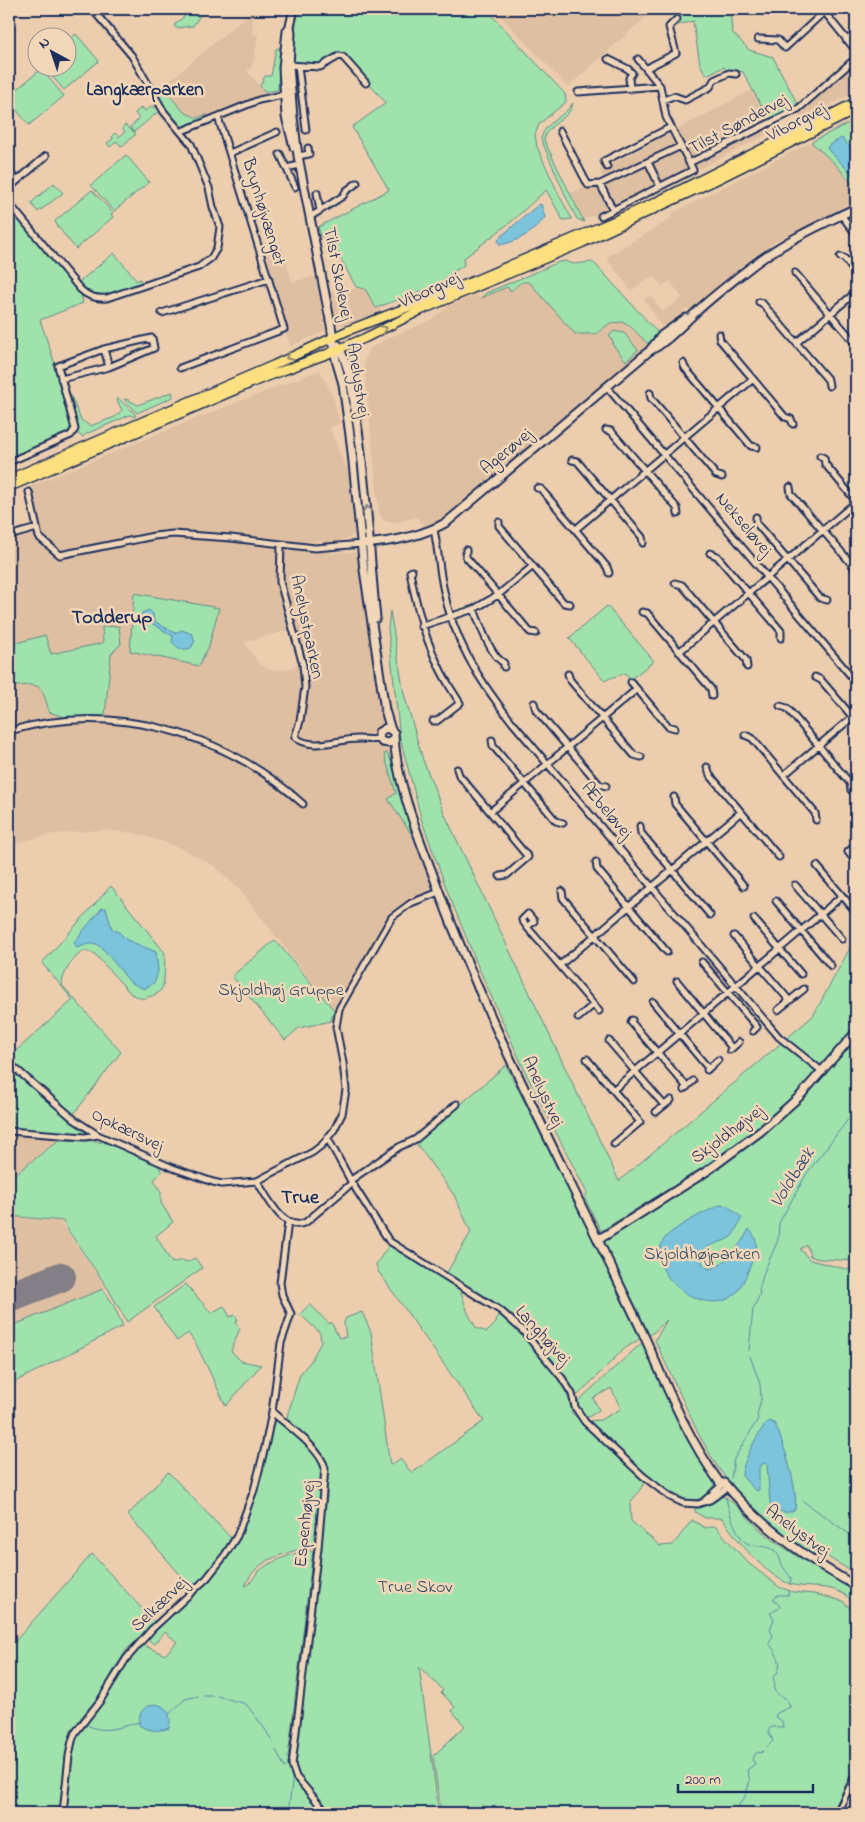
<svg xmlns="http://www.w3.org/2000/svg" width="865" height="1822" viewBox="0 0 865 1822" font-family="'Indie Flower',sans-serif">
<rect width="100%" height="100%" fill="#ecceae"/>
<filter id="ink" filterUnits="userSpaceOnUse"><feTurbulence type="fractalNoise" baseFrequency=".02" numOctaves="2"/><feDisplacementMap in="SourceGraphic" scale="10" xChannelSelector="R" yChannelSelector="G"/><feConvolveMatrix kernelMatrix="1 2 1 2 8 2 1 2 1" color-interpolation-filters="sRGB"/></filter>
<g filter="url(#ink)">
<path fill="#dfbfa1" d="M254,9L252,34L258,35L254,60L252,63L251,68L247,71L266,93L200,120L184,112L162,87Z
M494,9H655L568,87Z
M856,62V92L801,119L799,112Z
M752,90L772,132L687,175L583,220L571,193L603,179L600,170Z
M811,142L835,164L856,188V200L771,244L745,263L690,311L688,309H683L684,312L662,327L644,299L651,296L663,311L682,298L670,281L662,286L653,275L631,291L606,257L672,218L671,214Z
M282,248L292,282L317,276L325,331L295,344L291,347L285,332L288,331L267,255L269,253Z
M525,281L531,284L573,332L596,334L610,323L622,322L649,343L627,364L489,478L479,489L440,521L430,527L420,530L422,524L417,517L394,523L384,521L379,513L364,362L370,348L381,343V341L431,320L448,306L475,295L481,298L507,287L511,291Z
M364,287L375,307L383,310L345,325H339L334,315L330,292Z
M320,370L333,397L340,423L330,428L345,466L353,471L356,532L355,535L338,542L326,543L321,541L309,543L206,532L174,531L150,534L61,552L41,537L31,486L187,422Z
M32,532L38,539L56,555L60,556L158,537L175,536L196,537L275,546L278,549V571L280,592L290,630L244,642L260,665L270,670H280L300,666L302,687L301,707L291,739L308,746H314L371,740L378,742L389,751L432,882V888L428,892L401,906L392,914L385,922L335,1012L239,889L214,866L185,850L158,840L133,833L103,830L53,834L28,840L9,847V539Z
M289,548L337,553L355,552L358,554L370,640L374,643L382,708V724L374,733L361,736L313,742L301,738L298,733L307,704L308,687L305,664L285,589L283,564L284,552Z
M9,1134L61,1138L9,1178Z
M9,1217L60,1222L106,1288L9,1328Z"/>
<path fill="#a0e2ac" stroke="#5e8885" d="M193,9H204L193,26L176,28L174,25Z
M299,9H336L346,15L349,9H486L565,94L566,102L539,124L535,135L537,147L560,197L572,219L563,220L546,190L512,221L463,259L464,265L449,275L442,283L376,308L365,289L356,287L328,235L321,237L318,227L389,190L352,127L386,103L340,51L320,65L292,63L294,33Z
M681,9H730L732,32L749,50L773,57L798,105L769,120L743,72L733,69L727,72L724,67L706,75L700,64L693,21L674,26L677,13L681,11Z
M76,34L99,61L64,90L45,68H68V41Z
M283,46L279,63L278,90L266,92L260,86L265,76H271L276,49Z
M41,69L64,96L29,125L9,101V96Z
M162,87L184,112L197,118L206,115H207V119L183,129L180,127L164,109L155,94Z
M573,103C571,120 546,123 544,140L584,222L577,219L566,197L541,139C544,122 565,117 573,103Z
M152,106L158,112L134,132L136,134L123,145L121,146L117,141L110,147L107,143L113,139L112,136L115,133L119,137L125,132L122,128L125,125L134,132L130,127L139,119L135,113L142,107L145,111Z
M849,123L856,137V188L835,164L811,142Z
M126,155L149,182L114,211L91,185Z
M54,183L63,193L38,212L31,203Z
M92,190L113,213L111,214L113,217L76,249L58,227L55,221Z
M9,208L81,294L83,303L40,320L55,364L71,426L65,436L9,460Z
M114,253L137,281L140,279L142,283L103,296C92,295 86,291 78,283Z
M565,261L574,264L592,262L596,265L658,333L650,342L647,343L631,327L622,322L610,323L596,334H575L531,284C523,278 517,286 511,291L507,287L481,298L486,293L559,262Z
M614,331L624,333L638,350L626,361L612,344L614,343L609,336Z
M66,384L81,420L90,426L115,417L122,410L117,400L118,398L135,414V417L130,415L86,434L83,437L78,434Z
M172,392L173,397L137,413L124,399L129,400L138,405Z
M134,593L219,608L208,649L204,655L199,666L130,651Z
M607,606L654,661L631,679L625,673C618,677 612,676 605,681L569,638Z
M390,611L404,694L423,760L444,813L619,1181L813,1016L856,937V1024L820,1069L779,1110L746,1138L720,1157L601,1231L585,1199L587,1193L527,1076L480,971L447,890L422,821L400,738L388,628Z
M119,626L121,644L111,654L105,716L64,717L49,712C41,680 39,684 9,687V645L45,635L51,654L103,643L102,627Z
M386,753L388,754L391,761L412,835L388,799L396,793L384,754Z
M111,886L165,953C164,962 166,983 161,990C157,995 148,997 143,999L131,994L94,953L84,951C74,956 62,973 62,985L121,1052L73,1115L9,1060V1057L73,1000L42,963Z
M275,940L334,1010L331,1021L299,1028L285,1040L232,976Z
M856,1038V1261L819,1259L810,1256L807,1245L800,1249L810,1260L846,1269H856V1574L821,1553L809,1554L783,1535L754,1511L732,1487L715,1463L698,1433L655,1340L667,1320L648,1337L604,1247L605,1242L609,1237C647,1213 685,1191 721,1165C774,1128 815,1086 856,1038Z
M506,1065L641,1335L638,1340L624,1349L578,1395L575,1394C565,1372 526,1325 506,1310C489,1297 464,1285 446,1274L471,1232L454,1195L416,1143Z
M9,1066L88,1133L87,1135L9,1127Z
M101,1139L158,1165L162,1172L154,1180L161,1192V1203L173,1222L156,1236L172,1263L182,1260L187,1262L195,1258L202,1268L127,1322L107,1287L69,1232L63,1221L9,1216V1179L59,1140L97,1141L100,1143Z
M390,1244L460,1289L468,1313L476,1328L487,1332L496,1323L498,1314L522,1333L564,1387L569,1399L572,1413L645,1482L630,1504L631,1521L660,1546L673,1545L692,1520L705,1528L715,1526L747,1562L779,1587L793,1592L814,1594L843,1601L856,1615V1764L832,1813H441L433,1756L465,1726L452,1711L455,1707L441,1692L443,1690L419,1667L439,1813H331C318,1797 295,1779 294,1757L327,1496L328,1469L327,1463L313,1445L286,1420L300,1374L311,1361L321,1342L320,1333L300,1314L310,1304L329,1324L331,1322L339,1338L346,1337L344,1323L346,1318L362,1312L371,1332L390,1465L400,1459L412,1473L484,1421L378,1271L376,1264Z
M186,1284L211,1313L224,1306L230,1317L235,1315L238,1320L235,1323L240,1328L231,1351L241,1361L261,1365L226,1406L196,1344L188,1333L177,1341L154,1307Z
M103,1289L113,1304L123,1326L9,1385V1327Z
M644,1341L675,1414L698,1457L715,1483C711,1490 703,1499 694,1500C670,1503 608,1438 589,1421L600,1420L621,1409L611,1388L593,1398L599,1410L587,1418L580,1411L578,1401Z
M274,1419C284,1423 314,1450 320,1460C322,1463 322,1467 323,1471L315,1543C288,1556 258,1554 245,1586C252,1584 253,1577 258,1572C268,1562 299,1550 313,1551L288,1757L291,1774L323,1813H66C68,1791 68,1762 75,1741C80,1725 94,1715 103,1701C114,1685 127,1654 143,1645L165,1655L177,1642L165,1632L154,1644L147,1639L210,1578L225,1562L237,1542L248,1517Z
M168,1472L232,1539L206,1576L192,1588L128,1515Z
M722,1496C739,1503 752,1525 768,1536C796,1557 826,1574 856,1592V1607C852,1602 848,1596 842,1593C824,1583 801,1591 783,1581C758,1567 738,1541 722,1518H705L695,1512V1509Z
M92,1554L156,1624L127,1649L99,1696L79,1720L72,1732L67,1748L60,1813H9V1648Z"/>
<path fill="#7cc3dc" stroke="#58a" d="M842,138L856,154V175L854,176L827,149L829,145Z
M541,204L545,217C535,232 517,242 500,245L498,241L499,238L538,205Z
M149,610L153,614L154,621L175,633L182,630L192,634L195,641L191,648C182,651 179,649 172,642L173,636L151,623L146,625L142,623L139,618L142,613Z
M102,908H106L112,929L119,932L127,940L156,952L158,971L155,982L144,989L130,982L104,950L97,944H88L77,948L74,942Z
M720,1205L728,1206L742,1218C738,1224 736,1231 732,1236C722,1245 702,1242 701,1259L703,1265L709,1269C725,1266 742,1243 749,1229C760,1241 757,1250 751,1264C747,1273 743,1286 735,1294C708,1320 644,1276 663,1241C669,1229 707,1211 720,1205Z
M769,1421L775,1424C783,1441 799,1491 795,1509C787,1516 775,1511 770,1503L767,1464L763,1463L759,1469V1490L757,1491L754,1489L742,1476C741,1465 760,1427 769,1421Z
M155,1704C168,1706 172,1716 169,1728C160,1732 147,1731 139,1725C138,1713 143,1706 155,1704Z"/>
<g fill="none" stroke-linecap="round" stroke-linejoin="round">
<path stroke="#58a" stroke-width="1" d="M749,1350L753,1309L760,1294L759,1290L764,1272L778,1240L779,1223L807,1173L853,1113
M731,1478L734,1459L758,1419L757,1415L761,1400L760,1384L750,1356
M726,1497C727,1508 738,1541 749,1544C757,1547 769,1545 775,1551C779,1554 780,1560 782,1565C784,1569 788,1573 791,1578L790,1584
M803,1501L848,1533L856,1541
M139,1638L148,1629
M106,1686L116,1666L134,1643
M204,1696H213
M217,1696L246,1704L265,1729L273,1743
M169,1714L185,1699L199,1696
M80,1721L91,1708
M86,1724C102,1735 120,1727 139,1722
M767,1747L773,1741L769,1732V1729L772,1727H783L782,1721L775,1717L777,1713L790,1707C789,1697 779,1698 774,1690L775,1684L773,1678C775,1675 777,1674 778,1671C783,1662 774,1650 769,1643L773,1636L770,1629L774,1619L770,1613L778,1609L780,1606L773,1599L778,1595H788L789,1591
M276,1750L285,1768
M737,1807L745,1797L750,1781L747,1770L755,1764L752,1759L757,1752L761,1753L763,1751
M288,1813L293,1776L290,1771
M735,1813L736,1810"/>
<path stroke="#847e86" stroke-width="30" d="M9,1297L61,1277"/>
<g stroke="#1b2f5e" stroke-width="9">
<path id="street" d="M822,9L856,51
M849,9L856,17
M758,39L778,40L785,48L824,12
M846,40L856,34
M608,59L628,69L632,73L629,78L630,89
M289,65L320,67L339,56L343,57L366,83
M298,66L306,130
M647,68L676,53L669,27L677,19
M578,92L660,86
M663,100L674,96L685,100L710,87L714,80L729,73L736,74
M182,131L259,100L287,94
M560,131L588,185L600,184L681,146
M230,153L277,132
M280,154L295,187
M298,156L309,154L308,148
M648,162L660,187
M689,163L798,109L856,58
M607,167L604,161L671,127
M286,168L300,165
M9,171L17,181
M600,184L613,210
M9,188L46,156
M317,193L320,211
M9,203L80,289C88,297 96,299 107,298L199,267L211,258L217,248L220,227L213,207L209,188L191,144L164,112L132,56L92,9
M841,215L856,234
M601,216L693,170L666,117L660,86L638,59
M310,217L343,196L346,191L357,183
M840,257L844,258L856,274
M795,273L856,344
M759,302L762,303L828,380L829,386
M162,313L269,279
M719,334L720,340L785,417L791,419L793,424
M796,343L856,292
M104,349L109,367
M683,363L685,368L751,446L757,447
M180,368L284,329L218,117
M607,387L856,682
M650,393L651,398L716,475L722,477
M606,430L611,431L677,508L678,514
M820,456L824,458L825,464L856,501
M572,460L577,461L642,537L643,543
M9,462L71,435L75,429L58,366L104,349L152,338L154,348L109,367L61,379
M790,487L791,494L856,569
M537,488L541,489L607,567L609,573
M29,492L39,537L60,555L154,536L173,534L231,538L315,548L362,544
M756,517V523L820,598L827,600
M499,522V526L564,603L570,604
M576,529L753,379
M434,530C438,548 439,568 443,587C453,639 479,681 512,722L779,1037L823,1072
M9,536L37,528
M281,544L280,582L303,665L305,687L300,721L295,737C312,752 340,738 360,739C366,739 373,740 380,739
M466,550V557L530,632L536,633
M710,553L717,556L781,631V638
M412,571L410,572C419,621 431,660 460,703L437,721H433
M675,583L682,585L746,660L747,667
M474,609C480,624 490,656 504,663V667
M642,612L647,613L711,689L712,696
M421,626L474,609L498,595L533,566
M679,652L856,502
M568,674L570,680L634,755L641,757
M815,677L821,680L856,721
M631,682L668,726L675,728
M534,703L536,710L599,784L606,786
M780,706L787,708L850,783L851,790
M9,731C114,701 223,732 303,804
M745,735L752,738L815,813L816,820
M492,740L493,746L556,821L563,823
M707,767L710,775L779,857
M457,769L459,775L528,857L507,875L500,876
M784,775L856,714
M674,797L675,804L744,886
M490,812L637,689
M640,826L641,833L710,915
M856,845L848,852L856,862
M596,862L597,869L667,952
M817,866L856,912
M795,885L842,939
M562,891L563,898L634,982
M776,901L831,966
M754,919L801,974
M527,927L522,920L528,914L534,921L527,927L599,1011
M734,936L789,1000
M702,962L757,1027L753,1031
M560,965L741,812
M677,981L732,1048
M653,1002L708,1068
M778,1010L804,989
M578,1018L593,1005
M632,1020L631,1022L687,1087
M609,1041L664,1105
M730,1050L739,1042
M587,1059L640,1122L614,1144
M9,1063L75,1120L98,1135L173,1168L213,1182L222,1184L257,1181L313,1152L322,1145L334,1130L342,1114L346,1090L343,1063L336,1027L339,1009L392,917L411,903L439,892
M707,1070L718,1060
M684,1089L693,1081
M613,1090L842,896
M656,1112L671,1100
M9,1131L85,1137L98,1135
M351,1180L399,1147L416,1139L457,1104
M257,1181C266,1195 284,1234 306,1222L352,1183L328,1139
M352,1183L389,1241L501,1311L523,1331L562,1378L572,1394L575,1407L585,1422L643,1476L670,1497L683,1503L698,1504L710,1500L727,1488
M272,1412C288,1426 320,1448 325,1468L318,1548L292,1765L296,1777L327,1813
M705,1500L724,1483
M63,1813L69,1756L72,1741L75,1733L100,1701L126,1659L152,1629L207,1578L225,1555L237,1536L254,1490L265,1447L272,1412L281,1343L291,1314L282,1295L280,1283L288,1222
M837,1813L856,1774"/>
</g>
<g stroke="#1b2f5e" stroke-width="11">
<path id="secondary" d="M290,26L291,33L289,65L293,117L298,156L331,325L336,360L343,384L351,443L364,570L385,710L391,730
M294,147L286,117L283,68L287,31L290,26L294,9
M338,345C351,369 353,397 357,423C367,488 369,553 376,618
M650,350L662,335L686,318
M362,544C392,542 421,537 447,522L648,352C667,342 680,327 695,313C713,296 733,281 752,266C783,242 820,225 856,208
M393,739L389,743L382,742L379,738V732L386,728L391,730L394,733C395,778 417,833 433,875C483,1013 551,1142 614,1273C625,1296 636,1318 646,1340C668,1390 688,1439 720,1483H724C760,1526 807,1559 856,1586
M598,1239L606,1235L707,1171L761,1131L800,1096L856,1032"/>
</g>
<g stroke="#1b2f5e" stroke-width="11">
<path id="primary" d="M9,479L274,365L349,330L445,293L614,221L652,204L856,102
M9,487L263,378L327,354L365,338L419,311L582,243L716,180L856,110"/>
</g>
<use href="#street" stroke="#f1d7b8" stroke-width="5"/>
<use href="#secondary" stroke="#f1d7b8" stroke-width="7"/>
<use href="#primary" stroke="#fce080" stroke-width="8"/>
</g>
<defs><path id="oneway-chevron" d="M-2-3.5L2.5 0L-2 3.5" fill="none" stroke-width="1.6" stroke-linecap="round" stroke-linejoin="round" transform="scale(1.25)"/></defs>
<g stroke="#8c886f">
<use href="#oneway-chevron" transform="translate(384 329) rotate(-27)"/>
<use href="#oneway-chevron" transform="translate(289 357) rotate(153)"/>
</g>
<use stroke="#86838b" href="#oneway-chevron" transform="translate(367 509) rotate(-96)"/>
</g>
<g text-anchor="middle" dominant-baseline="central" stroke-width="5" stroke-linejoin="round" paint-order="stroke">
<g font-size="18" fill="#1b2f5e" stroke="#f1d7b8">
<text transform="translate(797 123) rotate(-27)">Viborgvej</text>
<text transform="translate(739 125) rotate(-28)">Tilst Søndervej</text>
<text transform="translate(263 212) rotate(73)">Brynhøjvænget</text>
<text transform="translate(337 274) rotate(79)">Tilst Skolevej</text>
<text transform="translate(430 291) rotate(-24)">Viborgvej</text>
<text transform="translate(357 380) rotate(81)">Anelystvej</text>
<text transform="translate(507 452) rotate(-40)">Agerøvej</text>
<text transform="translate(743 525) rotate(50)">Nekseløvej</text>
<text transform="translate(306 627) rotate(78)">Anelystparken</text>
<text transform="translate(606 811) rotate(50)">Æbeløvej</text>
<text transform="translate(542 1092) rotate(65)">Anelystvej</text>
<text transform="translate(127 1131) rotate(26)">Opkærsvej</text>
<text transform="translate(728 1135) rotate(-37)">Skjoldhøjvej</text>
<text transform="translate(542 1336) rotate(48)">Langhøjvej</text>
<text transform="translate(306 1524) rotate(-84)">Espenhøjvej</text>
<text transform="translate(797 1532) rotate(37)">Anelystvej</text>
<text transform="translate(160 1605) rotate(-44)">Selkærvej</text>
</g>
<g font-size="18" fill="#2f4a6a" stroke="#f1d7b8">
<text x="281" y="991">Skjoldhøj Gruppe</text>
<text x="702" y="1255">Skjoldhøjparken</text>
<text x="415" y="1588">True Skov</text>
</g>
<g font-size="19" font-weight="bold" fill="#1b2f5e" stroke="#f1d7b8">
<text x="145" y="90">Langkærparken</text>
</g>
<g font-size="19" font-style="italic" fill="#2a4571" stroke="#f1d7b8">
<text transform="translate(793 1178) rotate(-58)">Voldbæk</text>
</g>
<g font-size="20" font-weight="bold" fill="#1b2f5e" stroke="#f1d7b8">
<text x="112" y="618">Todderup</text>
<text x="300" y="1198">True</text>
</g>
</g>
<rect width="865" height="1822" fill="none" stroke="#f1d7b8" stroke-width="30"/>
<rect x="15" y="15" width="835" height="1792" fill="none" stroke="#1b2f5e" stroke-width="2" filter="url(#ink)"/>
<g transform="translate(52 52) rotate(320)"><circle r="24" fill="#f1d7b8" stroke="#9b9494"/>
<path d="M0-4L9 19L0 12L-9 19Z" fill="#1b2f5e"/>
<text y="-8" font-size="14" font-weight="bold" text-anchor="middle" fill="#1b2f5e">N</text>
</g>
<path d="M678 1784v8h135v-8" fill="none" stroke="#1b2f5e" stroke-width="2.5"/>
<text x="685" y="1784" font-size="15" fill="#1b2f5e" stroke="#f1d7b8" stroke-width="4" paint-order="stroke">200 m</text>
</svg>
